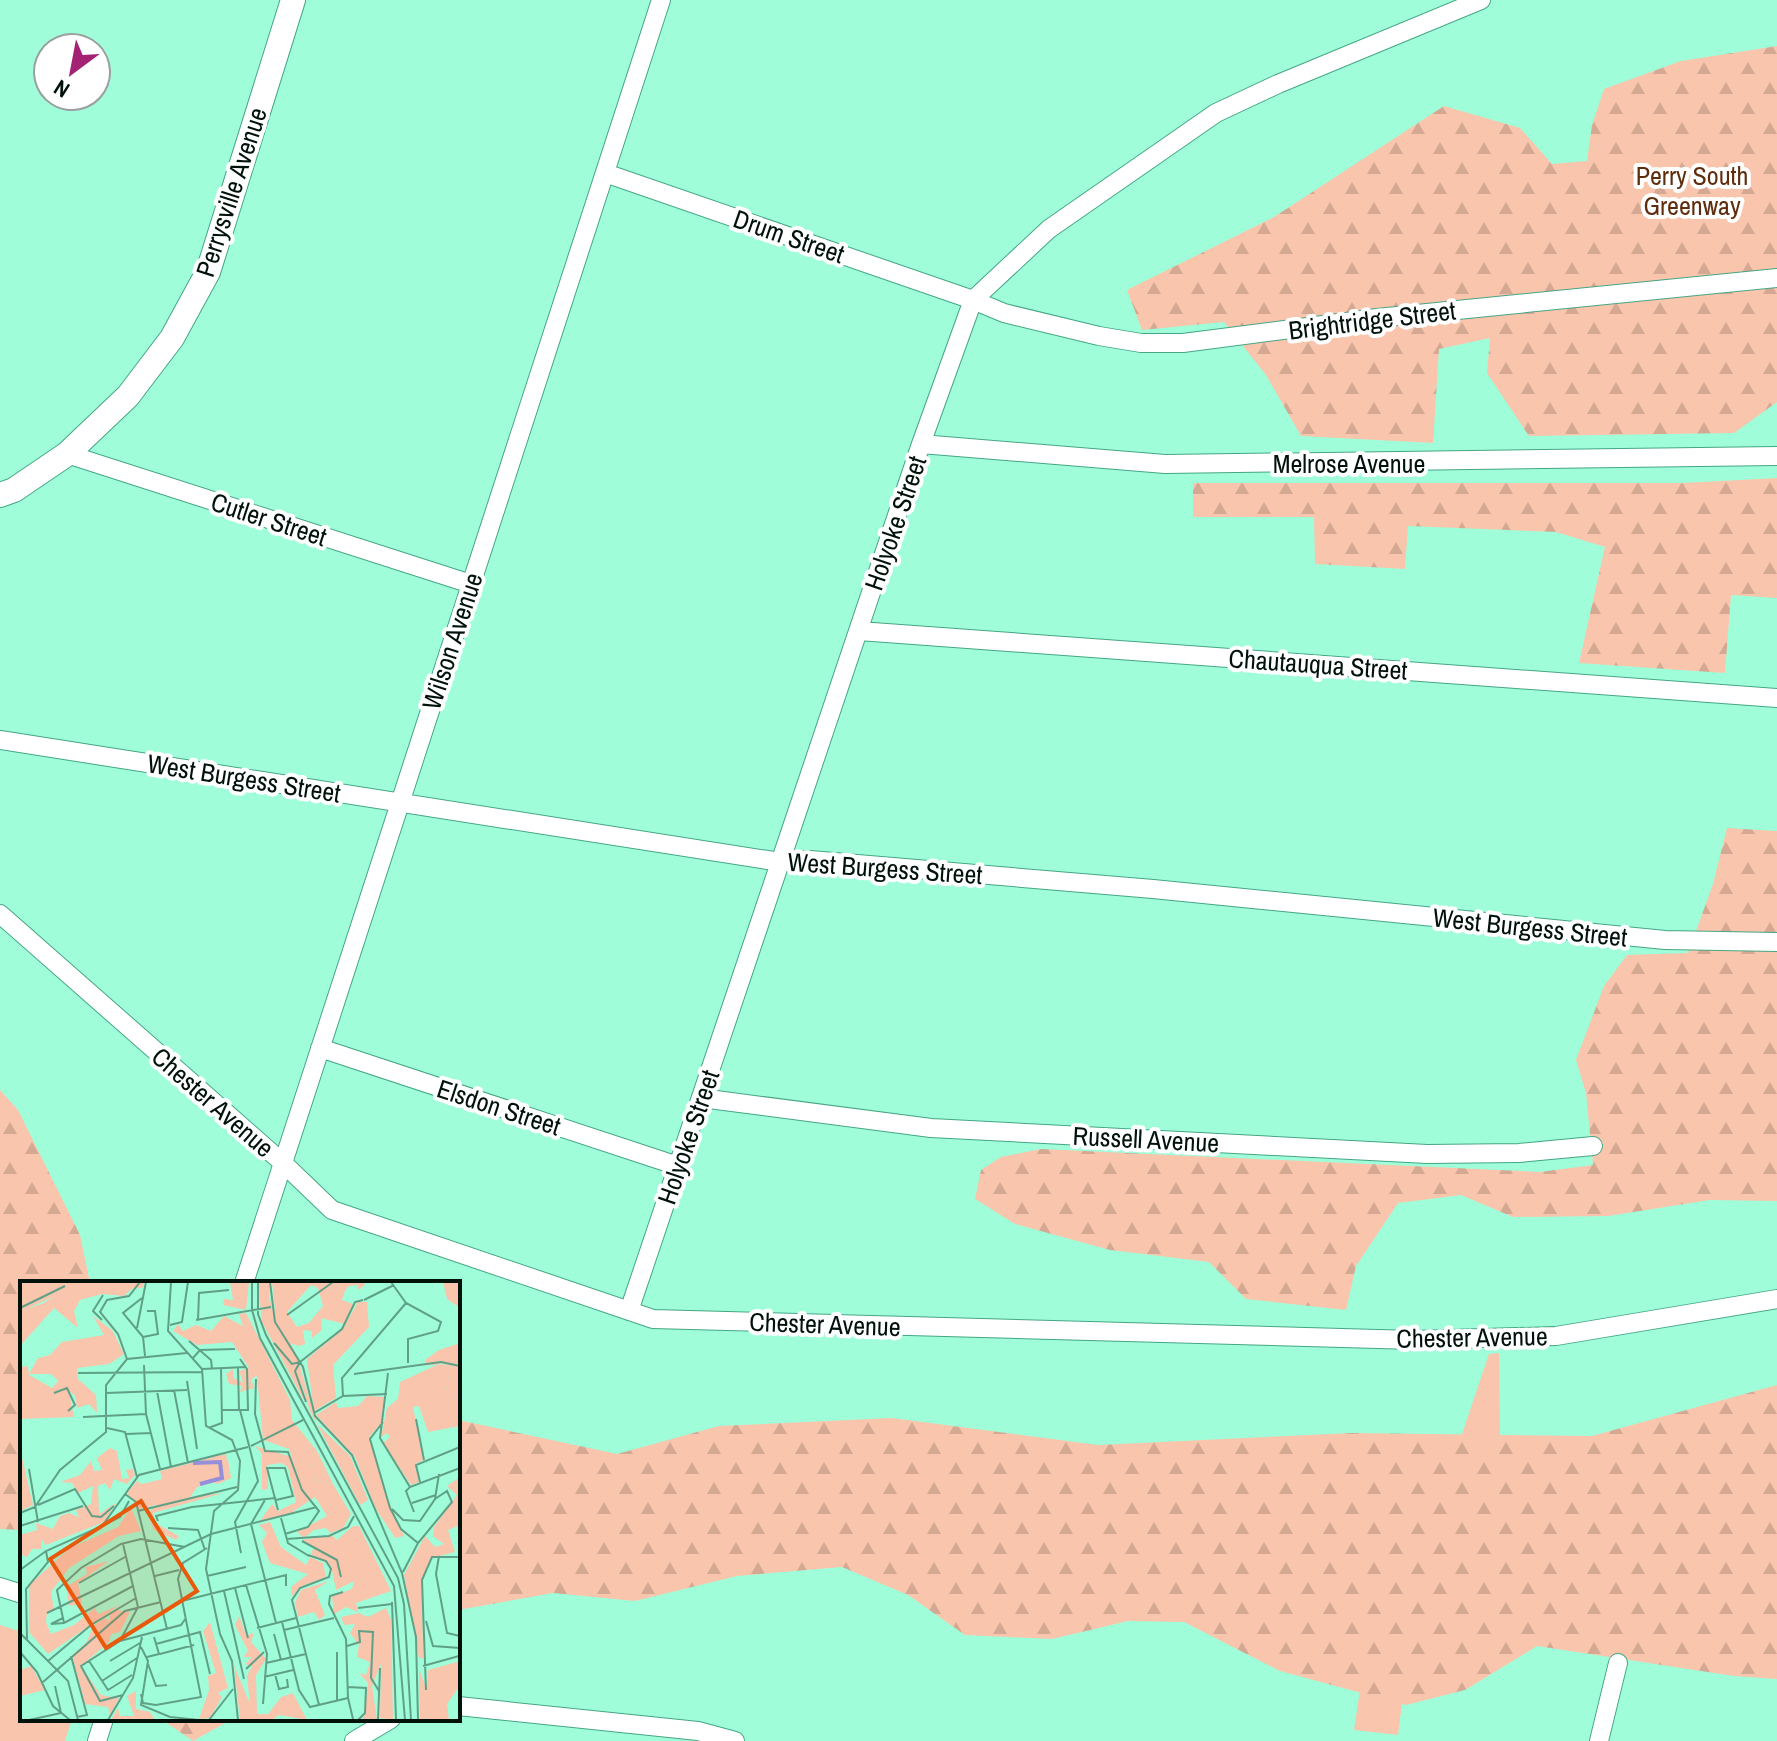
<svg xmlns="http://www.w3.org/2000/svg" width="1777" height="1741" viewBox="0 0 1777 1741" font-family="'Archivo Narrow',sans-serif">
<defs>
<pattern id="forest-firs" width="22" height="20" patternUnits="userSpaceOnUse" patternTransform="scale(2)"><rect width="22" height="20" fill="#f9c5ac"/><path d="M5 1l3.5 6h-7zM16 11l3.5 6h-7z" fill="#d4a893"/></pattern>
</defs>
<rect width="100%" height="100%" fill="#9ffed9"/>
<path fill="#f9c5ac" d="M1499,1353L1501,1527L1433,1520L1489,1354Z
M0,1625L22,1632V1719H72L65,1741H0Z
M1366,1650L1408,1656L1398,1735L1354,1730Z"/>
<path fill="url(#forest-firs)" d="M1777,46V402L1734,433L1529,436L1487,373L1490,338L1439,349L1433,443L1301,436L1266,375L1224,322L1142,330L1127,290L1274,217L1444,106L1520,128L1552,164L1587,161L1592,125L1604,89L1681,61Z
M1777,478V598L1731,595L1725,673L1579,663L1605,547L1556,532L1408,526L1405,569L1315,564L1314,517H1193V483H1683Z
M1727,828L1777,831V1201L1710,1200L1608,1216L1513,1217L1461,1195L1398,1203L1356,1266L1346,1310L1246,1299L1209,1262L1110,1250L1015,1224L975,1199L981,1170L1001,1157L1041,1149L1540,1172L1593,1165L1586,1093L1576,1060L1604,986L1627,955L1688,953L1713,884Z
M0,1090L18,1110L80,1235L90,1283H22V1530L0,1529Z
M1777,1385V1679L1734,1676L1537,1646L1465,1690L1406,1705L1280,1671L1184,1622L1128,1621L1052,1639L965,1635L908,1595L842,1567L737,1576L635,1601L553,1593L458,1610V1420L617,1454L719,1426L892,1418L1098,1445L1352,1433L1592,1436Z
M161,1719H232L193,1741Z"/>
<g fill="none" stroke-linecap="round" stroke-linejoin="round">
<g stroke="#45a684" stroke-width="20">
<path id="minor" d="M605,173L973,300L1004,313L1099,336L1141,343H1183L1377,318L1777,278
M921,444L1165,464L1777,456
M67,454L471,584
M859,631L1777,698
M0,740L780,862L810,860L1153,889L1665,940L1777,942
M0,914L283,1163L332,1210L653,1319L1414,1340L1556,1336L1777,1299
M320,1048L678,1166
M701,1098L931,1128L1427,1154L1519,1153L1593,1146
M244,1283L661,0
M629,1311L921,444L973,300L1049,229L1216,113L1278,84L1481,0
M0,1587L22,1594
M458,1706L698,1731L735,1741
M97,1741L104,1719
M354,1741L391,1719
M1599,1741L1618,1663"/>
</g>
<g stroke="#45a684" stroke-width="26">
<path id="tertiary" d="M0,495L14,490L67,454L128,396L172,338L208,272L293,0"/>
</g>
<use href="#minor" stroke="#fff" stroke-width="18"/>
<use href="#tertiary" stroke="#fff" stroke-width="24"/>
</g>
<g text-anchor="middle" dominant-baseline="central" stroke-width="8" stroke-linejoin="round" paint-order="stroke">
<g font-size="26" fill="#5f2c0e" stroke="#fff">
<text x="1692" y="175">Perry South<tspan x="1692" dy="30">Greenway</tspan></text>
</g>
<g font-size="26" fill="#01120b" stroke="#fff">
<text transform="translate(231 192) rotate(-72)">Perrysville Avenue</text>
<text transform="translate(789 236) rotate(19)">Drum Street</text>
<text transform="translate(1372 320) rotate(-7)">Brightridge Street</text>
<text x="1349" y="463">Melrose Avenue</text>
<text transform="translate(269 519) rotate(18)">Cutler Street</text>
<text transform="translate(895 523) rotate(-71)">Holyoke Street</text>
<text transform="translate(452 641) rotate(-72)">Wilson Avenue</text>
<text transform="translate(1318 664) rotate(4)">Chautauqua Street</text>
<text transform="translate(244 778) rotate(9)">West Burgess Street</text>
<text transform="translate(885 868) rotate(4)">West Burgess Street</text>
<text transform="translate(1530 927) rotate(6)">West Burgess Street</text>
<text transform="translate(213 1102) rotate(41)">Chester Avenue</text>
<text transform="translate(499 1107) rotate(18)">Elsdon Street</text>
<text transform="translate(688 1137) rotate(-71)">Holyoke Street</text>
<text transform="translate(1146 1139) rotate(3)">Russell Avenue</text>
<text transform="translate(825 1324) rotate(2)">Chester Avenue</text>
<text transform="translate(1472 1337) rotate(-1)">Chester Avenue</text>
</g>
</g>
<g transform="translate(20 1281)">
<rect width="440" height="440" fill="#9ffed9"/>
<path d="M0,1H125L122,7L43,11L0,31ZM238,1H250L249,18L280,81L283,118L242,41ZM431,84L440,86V119L425,114ZM280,86L297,143L330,175L348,219L340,224L290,130L276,87ZM297,170L313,203L295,199L291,175ZM206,173L210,197L169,208L170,216L119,228L107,212L117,200L122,203L142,198L140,190Z" fill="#f9c5ac"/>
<path d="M54,1H119L104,15L82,13L60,19L54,30L58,47L34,27L0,65V30L24,22ZM210,1H229L226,29L203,24L204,18L213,19ZM252,1H343L345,4L338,9L337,4L329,5L325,10L322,19L333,23L324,43L301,37L302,49L292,57V50L283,49L285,63L279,65L267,61L257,45ZM291,4L298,7L303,25L289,42L277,46L267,31ZM423,1H440V27L427,18ZM338,21H347L349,46L313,84L316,117L294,130L287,78L322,49ZM226,32L270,119L272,139L297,170L291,175L295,199L313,203L331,233L323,247L310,252L306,247L294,249L284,257L277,251L307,235L295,216L271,232L240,240L252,223L258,230L276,221L268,186L261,182L248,184V208L242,209V173L235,165L272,176L269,168L243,159L237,95L231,98L234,107L220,111L222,105L209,103L206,93L213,88V97L223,101L219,90L229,87L212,61L177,64L153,50L158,43L163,50L176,44L191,50L204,35L223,45L219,33ZM73,35L92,49L104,73L89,83L57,87L58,98L76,114L77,132L69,123L57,127L55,115L31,93H9L18,77L30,74L42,61L84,54ZM440,62V83L406,84L405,79L419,69ZM421,82L431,84L425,114L440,119V145L408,151L399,125L393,126L404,179L395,183L399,201L391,204L363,162L370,156L367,152L361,156L367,127L378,118L380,101ZM347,115L365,116L362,141L350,155L365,212L384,255L375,257L356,228L335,176L296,134L316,121L318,127L338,125ZM90,167L97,170L102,198L109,197L106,189L113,188L115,194L107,203L94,198L90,209L85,202L78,205L79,233L96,222L84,241L26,264L21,258L22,268H12L7,276L0,273V254L17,249L16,242L33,248L40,235L49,232L59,236L56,229L71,223L73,205L58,212L52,202L40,201L60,194L71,180L74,190L82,189L77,177ZM197,175L208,179L211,197L198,203L190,200L201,196L199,182L181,180ZM156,186L159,196L152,208L160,217L163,210L179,204L170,216L203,212L133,232L135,242L159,255L156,259L134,249L127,232L144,218L145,204L154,194H141ZM440,196V244L428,249L435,271L411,277L402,299L403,377H399L384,294L405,255L415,266L424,263L413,255L414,246L437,214L427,205ZM111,227L121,250L99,255L49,287L31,311L34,329L27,331L26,341L31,353L54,344L75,327L78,333L100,324L28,373L9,351V304L50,267L98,246ZM250,241L261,266L286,284L290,276L303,282L306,296L282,305L272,315L271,306L288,293L250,282L242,261L247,252L239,244ZM333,245H339L371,310L336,322L338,331L326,326L314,333L312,315L332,308L334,300L316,309L311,285L291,273L294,266L282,259L312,254L317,259ZM89,280L58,302L62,323L49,325L46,306L67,293L66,286ZM309,300L295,309L305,334L299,339L294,331L278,336L275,322L281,309ZM366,327L371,339L373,439L360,437L361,383L352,405L357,439H343L348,402L339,392L346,394L350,381L337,376L339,364L330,352L335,343L324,344L321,336L339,332L348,336ZM96,329L110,331L100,351L91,353L89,361L61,385L81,414L99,417L90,434L88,426L65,423L52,374L66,362L74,344L85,337L90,340L89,333ZM219,335L226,354L234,352L231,361L246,378L236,394L237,433H248L261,416L273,412L287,439L259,434L252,439H220L214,384L230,423L227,395L232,385L225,383L232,376H223L228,370L215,344ZM190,341L208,407L198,412L202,416L190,437L179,438L189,409L188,395L196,392L183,350ZM440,380V404L427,423L429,439H400L399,388L407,409L408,389ZM116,410V428L130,431L135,439H91L98,427L100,435H114L107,415Z" fill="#f9c5ac" fill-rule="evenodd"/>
<path d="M8,85L9,94L32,107L39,99L48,107L54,136L0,138V86ZM0,168L13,224L0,230ZM11,385L25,409L0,415V389Z" fill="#f9c5ac"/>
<path fill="none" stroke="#958eda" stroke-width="4" d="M173,182L200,181L202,197L180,203"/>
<path fill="none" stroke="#60a087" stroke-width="2" d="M151,1L148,50L182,88L186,145L212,159L220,180L218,209L194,230L186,288L200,353L212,380L218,439M232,1V29L240,57L374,305L385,439M238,1V33L246,54L378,297L384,323L391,439M250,1L255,41L283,86L295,135L332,174L382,292L396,356L398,439M371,1L386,22L421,41L418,50L388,58V82M122,17L103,32L123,56L125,75M344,19L374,4M0,27L45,5M267,34L313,1M82,39L73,30L83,14M176,39L251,26M178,39L179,12L209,9M150,44L162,41L168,1M117,47L126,1M123,56L138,53L135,30H127M169,60L191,79L192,88M254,62L272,83L280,81L275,90L286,121M173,77L180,69L215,68M107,78L98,53L80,31L87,19L109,15L120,1M280,81L322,48L335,21L343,19M124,84L126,133L140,188M218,87L219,129M182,88L226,86M58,92L183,91M368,92L360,157L390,206M334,93L421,81L440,85M236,98L235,133L245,170L268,171L282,209L299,230L288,246L265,253M167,100L177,168M154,109L168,182M137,110L151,186M34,112L47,107L55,124L48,130M86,112L167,109M323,115L322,97L386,22M201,129H228L227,88L220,78M220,129L238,200L215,241L221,272M294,132L323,115L367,113M63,136L126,133M396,138L404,179M363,141L350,158L370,227L381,248L398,262M87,147L105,151L117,196M188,147L202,142L201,87M106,153L131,152M231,165L283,139M9,188L18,241M400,201L396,184L440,166M105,213L116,221L147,348M245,219L231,243L256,342M256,219L273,215L265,187H247L258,229M392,222L416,214M18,224L55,208L72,235L81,236L94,225M372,228L383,239L400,240L415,218L419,193M118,230L217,206M394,231L386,210L390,206L440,187M0,232L15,226L40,189L86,151V104L107,78L167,72M261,237L268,262L289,275M138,240L136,235L172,226L256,217M84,244L100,236L109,220M0,245L63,225M148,247L178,249L185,269M266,258L309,255L328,246L334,235M282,260L317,279L321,296M288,274L306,280L311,288L309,296L280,307L272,319L299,424M419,275L416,293L427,352L440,355M0,289L26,270L82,245L119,194L228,166M383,291L398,262L432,221L427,210L415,218M135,295L159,289M187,295L226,286M59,302L105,276M226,304L247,373L243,423M215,307L228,357M204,310L224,398M323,311L310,315L309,323L326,358L328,417L333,438M162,320L266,294V305M372,321L376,439M338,327L372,323M27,332L191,253L297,226M43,337L31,343L44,342L113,305M406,340L413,365L440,367M262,341L279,409L290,426L328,417M44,342L37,309L61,287L101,263L121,258L165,266M237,347L276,337M264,349L314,337M0,352L48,400L58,439M254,353L261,379M7,358L6,308L28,281L26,270M101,358L118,326L103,263M136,363L180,351L190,393M327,365L340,361L339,350L353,351L351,397L359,410M121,366L128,380L121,424L150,436L179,439M0,371L17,391L33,425L50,439M140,373L174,364M51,375L67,434L57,436M127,376L139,373L134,356M28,380L71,344L116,317M69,380L88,409L112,394M90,380L120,362M246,382L286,373M128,383L136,405L147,404M403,385L439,375M226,388L244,371M255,393L259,408L268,406L267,398M244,396L273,389M82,400L117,377M23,401L105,330L141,321M328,406L346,407L345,432L338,439M406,409L402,299L412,276H440M121,413L123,422L136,424L181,416L158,298L163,282L187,267M103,414L80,420L61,385L100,360L161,344L166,337M317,419V371M9,439L41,432L35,405M88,439L113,397L122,356M189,439L213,408M358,439L360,387"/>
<path fill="#e8590c" fill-opacity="0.15" stroke="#e8590c" stroke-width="4" d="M121,220L177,310L86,367L30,278Z"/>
<rect width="440" height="440" fill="none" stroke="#01120b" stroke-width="4"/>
</g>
<g transform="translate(72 72) rotate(212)"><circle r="38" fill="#ffffff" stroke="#99a09d" stroke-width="2"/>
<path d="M0-6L14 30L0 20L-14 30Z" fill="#a32273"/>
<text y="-12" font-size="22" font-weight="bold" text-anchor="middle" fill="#01120b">N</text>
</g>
</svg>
